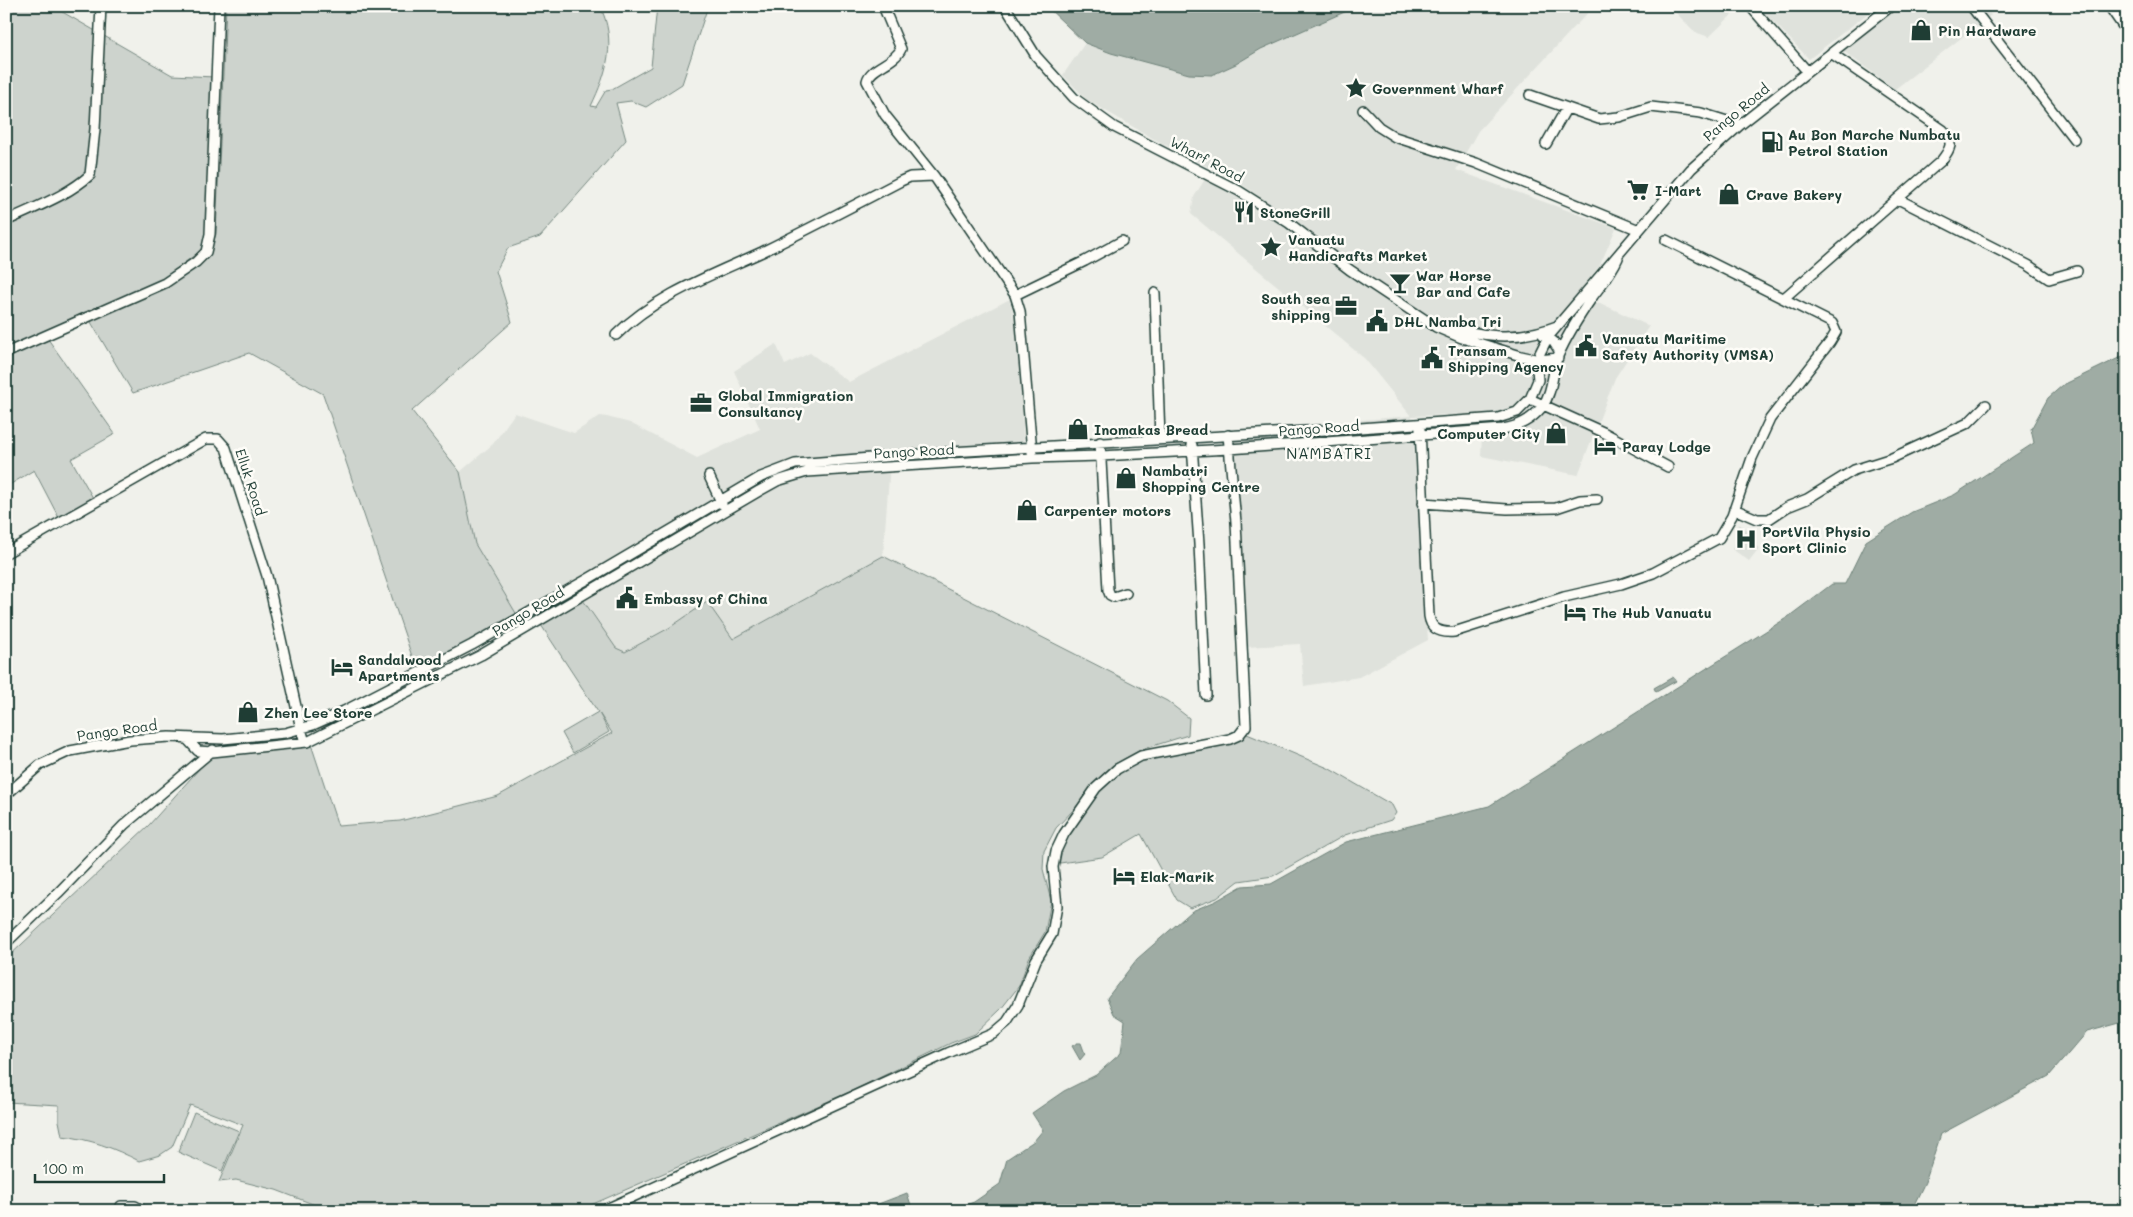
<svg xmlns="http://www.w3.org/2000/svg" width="2133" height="1217" viewBox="0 0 2133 1217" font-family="Mali,sans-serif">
<rect width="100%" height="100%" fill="#f0f1eb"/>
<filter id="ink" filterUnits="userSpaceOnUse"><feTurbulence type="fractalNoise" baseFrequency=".02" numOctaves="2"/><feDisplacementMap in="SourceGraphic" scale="10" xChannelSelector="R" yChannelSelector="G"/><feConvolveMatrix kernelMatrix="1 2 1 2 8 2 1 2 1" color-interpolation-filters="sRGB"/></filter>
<g filter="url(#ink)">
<path fill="#dfe2dc" d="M1358,6H1594L1478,131L1456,170L1616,228L1600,265L1561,315L1600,303L1649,326L1615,378L1578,475L1481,456L1483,414L1412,416L1428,640L1359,677L1304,686L1300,644L1246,647L1234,430L1411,416L1365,359L1191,214L1194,197L1205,179L1269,216L1276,208L1243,185L1154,139L1087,100L1063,75L1085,43L1111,53L1189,74L1212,75L1236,64L1261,49Z
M1669,6H1877L1809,59L1764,12L1737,10L1709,37L1695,32Z
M1901,6H1984L1991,15L1895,89L1843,51Z
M1010,299L1018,339L1024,443L891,451L883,556L733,639L707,602L669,628L625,652L616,648L575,587L520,620L475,544L460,472L493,444L515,413L574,433L600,416L607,417L630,423L697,458L760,429L734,371L776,344L785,365L810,353L849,382Z
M1739,524L1749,531L1746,535L1757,543L1755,545L1759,548L1749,561L1732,549L1743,534L1736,529Z"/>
<path fill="#cdd3cd" stroke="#768880" d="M6,6H52L172,75L215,77L207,232L203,249L161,280L167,287L199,266L209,254L216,234L226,6H600C617,41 607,73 591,106L596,107L606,90L612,89L651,67L657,6H708L682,84L646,107L631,101L616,103L626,140L540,237L508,248L496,271L512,322L412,411L460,472L475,544L520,620L419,677L323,394L249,353L133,393L85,312L43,332L115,434L71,459L93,498L59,518L34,470L6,487Z
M883,556L1167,701L1189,718L1188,735L1140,750L1113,765L1093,784L1076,807L1056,828L1044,851L1043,869L1051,901L1045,932L1029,958L1019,986L1001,1009L975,1034L951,1043L854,1090L577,1211H331L276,1190L236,1180L219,1182L243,1125L190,1105L172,1147L160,1155L139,1161C114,1148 90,1139 62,1136L59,1121V1105L6,1102V959L149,825L225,740L307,732L338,826L400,821L498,796L612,733L599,713L609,732L573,753L562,733L598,712L541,625L583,600L616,648L625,652L669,628L707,602L733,639Z
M1247,734L1328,768L1392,805L1396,813L1391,820L1345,835L1273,876L1239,881L1217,898L1190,908L1177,900L1141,834L1102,857L1060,863L1056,854C1078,820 1102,774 1143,760C1155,756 1169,755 1181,753C1204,748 1226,747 1247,734Z
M194,1112L239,1131L222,1171L178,1152Z"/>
<path fill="#9faca4" stroke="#6c8077" d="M1046,6H1358L1261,49L1236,64L1212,75L1189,74L1111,53L1085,43Z
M2127,354V1021L2087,1032L2049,1076L1941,1134L1925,1182L1911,1211H949L974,1202L1000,1184L1007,1159L1034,1141L1043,1130L1032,1113L1064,1091L1096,1075L1121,1053L1125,1021L1114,1014L1107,998L1137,959L1192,911L1216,901L1242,886L1271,884L1346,842L1489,806L1788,617L1832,584H1845L1866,541L1912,512L1954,495L2034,443L2031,429L2048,398L2063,385Z
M1673,677L1676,681L1656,692L1654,688Z
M1077,1043H1081L1085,1054L1080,1060L1072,1046Z
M907,1193L913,1211H860Z"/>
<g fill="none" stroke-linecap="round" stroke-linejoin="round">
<g stroke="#1f3d34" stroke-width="12">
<path id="minor" d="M883,6L901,49C894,64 870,67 867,81L885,115L934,176L1015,295L1020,311L1032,452
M1005,6L1036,56L1074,98L1114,127L1239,191L1289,223L1350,270L1436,327L1462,338L1521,356L1539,360L1558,358
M1750,6L1807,71
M1971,6L2074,139
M2109,6L2127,32
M1530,95L1599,119L1619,117L1651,107L1701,113L1740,125
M1363,110L1379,127L1395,137L1476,163L1639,230
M1546,144L1566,109
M1898,199L2028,265L2049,279L2077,271
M6,221C35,207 67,196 90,175L95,129L101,6
M1155,293L1160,439
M1015,295L1085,261L1122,241
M1784,298L1941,161C1950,150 1955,142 1943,130L1831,53
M1441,324C1482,337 1515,342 1557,326
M616,335C656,295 712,275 762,252C809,229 855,205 901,181L910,177L934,176
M1543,335L1553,341L1560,352
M6,353L165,283L196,262L206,252L210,234L219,6
M1530,399L1603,432L1668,467
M1420,429L1429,616C1431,630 1441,633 1454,632L1564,597L1621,584L1653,573L1719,538L1732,516L1752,458L1770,419L1830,342L1836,332L1832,323L1666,240
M1100,442L1108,590L1110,595L1114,597L1126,593
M1192,445L1199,544L1206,695
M709,476L722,504
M1423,503L1507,509L1556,508L1580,500L1597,499
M1734,509L1757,519H1769L1787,507L1807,499L1854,470L1892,458L1968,423L1986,405
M6,553L206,439H218L226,448L267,576L301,729L305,742
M186,738L198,751L212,752L307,742L481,655L759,491L777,481L807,472L1032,458L1101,456L1229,449L1503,429C1520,426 1531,420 1542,407C1553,392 1552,373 1558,356C1567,335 1580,315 1593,296C1602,284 1612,272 1618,258
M6,795L40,765L70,751L130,740L169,737L223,739L285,733L313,725L344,711L472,645L588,579L761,477L795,464L933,453L1360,428L1498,418L1517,412L1530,399L1538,380L1537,369L1540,353L1548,337L1691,169L1740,125L1891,6
M6,943L58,893L124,825L213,750
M121,1206H135L144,1211
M602,1211L948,1053L993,1034L1007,1022L1018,1005L1036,960L1052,934L1057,906L1053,867L1056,851L1064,834L1096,788L1117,769L1141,756L1230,739L1239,735L1246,726L1236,522L1228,435"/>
</g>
<use href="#minor" stroke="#fdfcf7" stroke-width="9"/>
</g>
</g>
<defs>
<g id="shop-bare" transform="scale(1.725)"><path d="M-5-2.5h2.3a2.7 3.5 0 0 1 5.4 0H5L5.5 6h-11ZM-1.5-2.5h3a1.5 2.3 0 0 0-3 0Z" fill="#1f3d34" stroke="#fdfcf7" stroke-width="2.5" paint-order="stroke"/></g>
<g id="sight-bare" transform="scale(1.725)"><path d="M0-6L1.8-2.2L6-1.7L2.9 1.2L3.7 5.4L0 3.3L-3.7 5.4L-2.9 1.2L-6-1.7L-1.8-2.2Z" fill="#1f3d34" stroke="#fdfcf7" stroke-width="2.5" paint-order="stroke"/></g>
<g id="fuel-bare" transform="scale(1.725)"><path d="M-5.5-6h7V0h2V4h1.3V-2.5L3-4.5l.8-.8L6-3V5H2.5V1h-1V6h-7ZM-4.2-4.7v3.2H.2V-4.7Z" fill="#1f3d34" stroke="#fdfcf7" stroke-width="2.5" paint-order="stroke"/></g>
<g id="supermarket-bare" transform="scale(1.725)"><path d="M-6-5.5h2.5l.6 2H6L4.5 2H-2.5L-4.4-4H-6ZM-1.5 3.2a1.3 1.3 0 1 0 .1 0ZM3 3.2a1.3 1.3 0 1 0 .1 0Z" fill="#1f3d34" stroke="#fdfcf7" stroke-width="2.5" paint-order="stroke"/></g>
<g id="restaurant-bare" transform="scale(1.725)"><path d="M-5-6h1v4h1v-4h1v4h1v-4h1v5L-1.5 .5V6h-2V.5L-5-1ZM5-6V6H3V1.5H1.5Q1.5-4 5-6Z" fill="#1f3d34" stroke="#fdfcf7" stroke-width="2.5" paint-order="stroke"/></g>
<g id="bar-bare" transform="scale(1.725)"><path d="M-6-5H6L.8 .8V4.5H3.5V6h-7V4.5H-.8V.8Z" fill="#1f3d34" stroke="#fdfcf7" stroke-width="2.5" paint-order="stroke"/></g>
<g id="office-bare" transform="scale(1.725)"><path d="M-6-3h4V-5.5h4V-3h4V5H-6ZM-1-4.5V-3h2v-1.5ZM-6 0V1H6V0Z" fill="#1f3d34" stroke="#fdfcf7" stroke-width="2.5" paint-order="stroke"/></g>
<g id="civic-bare" transform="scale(1.725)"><path d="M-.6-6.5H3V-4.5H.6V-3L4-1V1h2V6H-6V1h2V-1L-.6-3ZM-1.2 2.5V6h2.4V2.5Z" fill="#1f3d34" stroke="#fdfcf7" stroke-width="2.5" paint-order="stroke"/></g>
<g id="hotel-bare" transform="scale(1.725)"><path d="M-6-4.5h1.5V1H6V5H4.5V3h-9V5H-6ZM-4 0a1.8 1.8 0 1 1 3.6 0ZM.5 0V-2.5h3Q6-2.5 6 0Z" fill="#1f3d34" stroke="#fdfcf7" stroke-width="2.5" paint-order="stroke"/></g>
<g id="hospital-bare" transform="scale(1.725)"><path d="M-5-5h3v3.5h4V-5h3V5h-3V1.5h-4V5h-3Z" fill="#1f3d34" stroke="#fdfcf7" stroke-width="2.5" paint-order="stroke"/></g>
</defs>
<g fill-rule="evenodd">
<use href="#shop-bare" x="1921" y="30"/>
<use href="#sight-bare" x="1356" y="88"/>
<use href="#fuel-bare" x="1772" y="142"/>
<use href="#supermarket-bare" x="1638" y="190"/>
<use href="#shop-bare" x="1729" y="194"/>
<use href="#restaurant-bare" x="1244" y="212"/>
<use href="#sight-bare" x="1271" y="247"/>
<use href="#bar-bare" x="1400" y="283"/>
<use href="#office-bare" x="1346" y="306"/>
<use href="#civic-bare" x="1377" y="321"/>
<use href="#civic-bare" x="1586" y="346"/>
<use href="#civic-bare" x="1432" y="358"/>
<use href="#office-bare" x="701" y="403"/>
<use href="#shop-bare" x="1078" y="429"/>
<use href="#shop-bare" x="1556" y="433"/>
<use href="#hotel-bare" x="1605" y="446"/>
<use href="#shop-bare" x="1126" y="478"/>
<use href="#shop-bare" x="1027" y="510"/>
<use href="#hospital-bare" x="1746" y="539"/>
<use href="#civic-bare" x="627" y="598"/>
<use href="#hotel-bare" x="1575" y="612"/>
<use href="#hotel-bare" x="342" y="667"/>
<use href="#shop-bare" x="248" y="712"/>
<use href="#hotel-bare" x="1124" y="876"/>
</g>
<g text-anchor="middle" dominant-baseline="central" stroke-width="5" stroke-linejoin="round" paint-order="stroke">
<g font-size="14" font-weight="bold" fill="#1f3d34" stroke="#fdfcf7" text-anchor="start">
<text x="1938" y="30">Pin Hardware</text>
<text x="1372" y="88">Government Wharf</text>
<text x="1788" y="134">Au Bon Marche Numbatu<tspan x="1788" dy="16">Petrol Station</tspan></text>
<text x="1655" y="190">I-Mart</text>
<text x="1746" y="194">Crave Bakery</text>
<text x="1260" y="212">StoneGrill</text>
<text x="1288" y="239">Vanuatu<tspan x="1288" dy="16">Handicrafts Market</tspan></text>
<text x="1416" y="275">War Horse<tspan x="1416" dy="16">Bar and Cafe</tspan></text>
<text x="1330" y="298" text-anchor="end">South sea<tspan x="1330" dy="16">shipping</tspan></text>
<text x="1394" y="321">DHL Namba Tri</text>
<text x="1602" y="338">Vanuatu Maritime<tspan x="1602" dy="16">Safety Authority (VMSA)</tspan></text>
<text x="1448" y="350">Transam<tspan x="1448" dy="16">Shipping Agency</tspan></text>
<text x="718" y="395">Global Immigration<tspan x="718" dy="16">Consultancy</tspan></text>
<text x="1094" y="429">Inomakas Bread</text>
<text x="1540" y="433" text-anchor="end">Computer City</text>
<text x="1622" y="446">Paray Lodge</text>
<text x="1142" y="470">Nambatri<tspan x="1142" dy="16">Shopping Centre</tspan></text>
<text x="1044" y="510">Carpenter motors</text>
<text x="1762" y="531">PortVila Physio<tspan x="1762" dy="16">Sport Clinic</tspan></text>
<text x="644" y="598">Embassy of China</text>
<text x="1592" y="612">The Hub Vanuatu</text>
<text x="358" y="659">Sandalwood<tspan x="358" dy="16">Apartments</tspan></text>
<text x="264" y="712">Zhen Lee Store</text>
<text x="1140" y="876">Elak-Marik</text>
</g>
<g font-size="14" fill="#1f3d34" stroke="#fdfcf7">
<text transform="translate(1736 112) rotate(-40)">Pango Road</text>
<text transform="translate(1207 159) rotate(28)">Wharf Road</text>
<text transform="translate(1319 428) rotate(-4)">Pango Road</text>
<text transform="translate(914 451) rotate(-3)">Pango Road</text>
<text transform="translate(251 482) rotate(72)">Elluk Road</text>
<text transform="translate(528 611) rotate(-31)">Pango Road</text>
<text transform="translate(117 730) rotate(-8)">Pango Road</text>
</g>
<g font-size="15" letter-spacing="1" fill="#1f3d34" stroke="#fdfcf7">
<text x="1329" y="453">NAMBATRI</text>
</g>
</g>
<rect width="2133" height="1217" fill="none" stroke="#fdfcf7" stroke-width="25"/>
<rect x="12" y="12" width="2108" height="1192" fill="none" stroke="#1f3d34" stroke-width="2" filter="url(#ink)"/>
<path d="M35 1174v8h129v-8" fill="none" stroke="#1f3d34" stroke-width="2.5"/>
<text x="42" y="1174" font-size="15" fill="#1f3d34" stroke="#fdfcf7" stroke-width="4" paint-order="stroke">100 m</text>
</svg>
